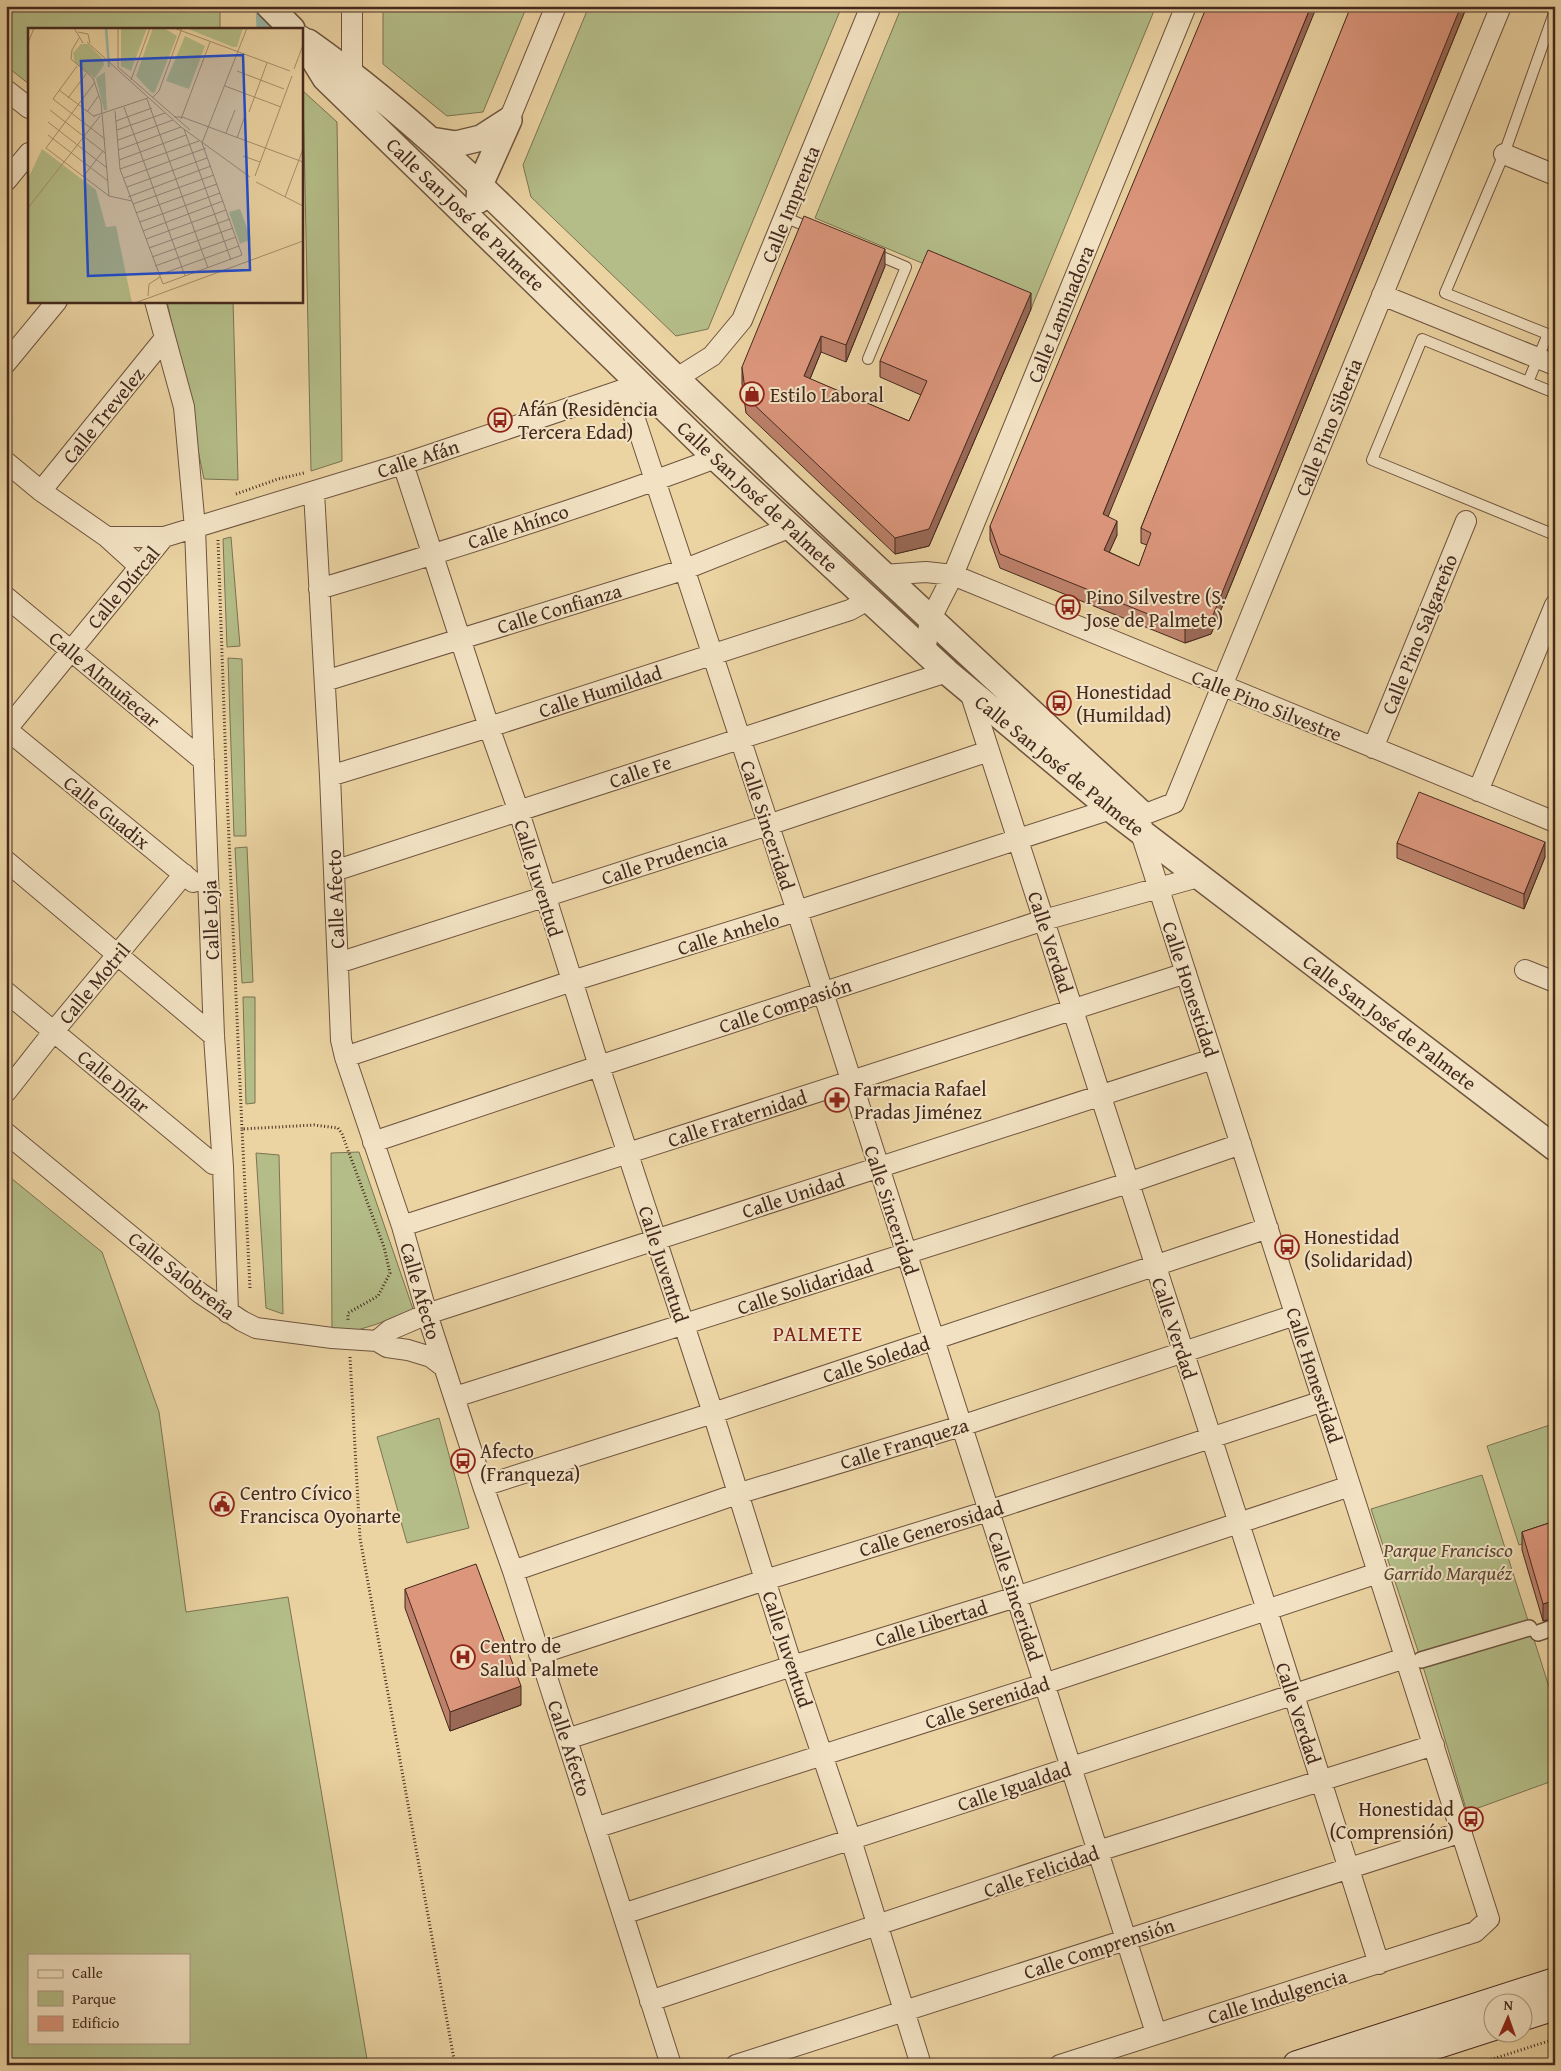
<svg xmlns="http://www.w3.org/2000/svg" width="1561" height="2071" viewBox="0 0 1561 2071" font-family="'Gentium Book Plus',serif">
<rect width="100%" height="100%" fill="#ebd3a2"/>
<filter id="stains"><feTurbulence type="fractalNoise" baseFrequency=".004" numOctaves="4"/><feColorMatrix values="0 0 0 0 .2 0 0 0 0 .09 0 0 0 0 .02 0 0 0 .5 -.17"/></filter>
<radialGradient id="worn" r=".72"><stop offset=".6" stop-color="#630" stop-opacity="0"/><stop offset="1" stop-color="#630" stop-opacity=".3"/></radialGradient>
<path fill="#b4bd88" stroke="#7c7353" fill-rule="evenodd" d="M6,6H220V29H29V84L6,66Z
M383,6H527L483,112L447,116L383,64Z
M589,6H842L708,329L676,336L531,197L523,165Z
M902,6H1156L1031,309L815,218Z
M303,91L337,122L342,461L311,471Z
M167,301H233L238,480L204,479Z
M231,537L240,646L227,647L223,539Z
M228,658L242,659L246,836H234Z
M247,847L253,982L242,983L235,848Z
M243,997H255V1103L246,1104Z
M359,1152L413,1309L377,1324L332,1338L331,1153Z
M256,1153L279,1155L283,1314L266,1308Z
M6,1174L102,1252L159,1412L186,1612L288,1597L368,2065H6ZM29,1955H189V2042H29Z
M439,1418L469,1528L407,1543L377,1437Z
M1550,1425L1555,1442V1533L1519,1545L1487,1446Z
M1482,1475L1555,1706V1780L1467,1812L1421,1660L1371,1509Z"/>
<g fill="none" stroke-linecap="round" stroke-linejoin="round">
<path stroke="#98b7a9" stroke-width="19" d="M265,6L266,29"/>
<g stroke="#6e543f" stroke-width="12">
<path id="service" d="M1555,17L1553,16L1504,154L1445,293L1555,337
M784,217L813,229
M868,359L906,267L873,253
M1528,382L1548,334
M1555,393L1422,339L1372,460L1555,535"/>
</g>
<g stroke="#6e543f" stroke-width="18">
<path id="pedestrian" d="M1538,1633L1555,1627
M1421,1660L1529,1628"/>
</g>
<g stroke="#6e543f" stroke-width="22">
<path id="minor" d="M352,6V73
M6,90L29,108
M509,120L556,6
M1504,154L1555,175
M6,181L29,153
M1382,295L1555,365
M155,301L184,407L195,528L214,1036L223,1167L228,1313
M6,363L57,301
M677,378L712,356L742,320L871,6
M625,389L797,911L1156,2033
M6,462L41,491L107,537L140,567
M403,464L489,727L519,812L599,1066L713,1413L792,1666L851,1840L921,2065
M41,491L165,338
M314,492L330,776L341,1040L345,1057L402,1226L427,1314L483,1486L513,1571L671,2065
M107,537H164L403,464L625,389L636,381
M883,575L926,572L953,575L1555,822
M319,589C453,549 586,507 716,458
M6,597L204,761
M925,652L930,620L953,575L1186,6
M325,681L683,570L791,527
M970,692L1267,1610L1379,1964
M6,729L193,882
M6,730L164,537
M1373,748L1466,521
M330,776L489,727L850,610L868,600
M1478,791L1555,605
M6,861L214,1036
M334,871C538,806 742,737 947,672
M338,963L768,825L989,751
M1525,970L1555,982
M6,992L205,1157L213,1164L223,1167
M345,1057L572,981L797,911L1111,809
M6,1092L54,1031L184,874
M6,1133L200,1293L242,1321L256,1328L332,1338L377,1341L387,1347L408,1350L431,1357L444,1367
M373,1142L599,1066L1044,920L1198,877
M402,1226L1186,973
M377,1341L390,1330L427,1314L1213,1059
M455,1397L1128,1183L1241,1144
M483,1486L713,1413L1268,1228
M513,1571L737,1494L961,1426L1295,1315
M539,1654L765,1580L988,1511L1323,1401
M567,1739L792,1666L1016,1597L1350,1486
M595,1828L1044,1684L1378,1573
M623,1914L1405,1658
M650,2001L1098,1851L1434,1745
M736,2065L1462,1832
M1060,2065L1475,1932L1489,1919L1140,830L1143,815L1174,803L1501,6"/>
</g>
<g stroke="#6e543f" stroke-width="28">
<path id="tertiary" d="M269,6L292,29
M301,39L325,78L716,458L947,672L1111,809L1555,1148
M308,42C445,139 558,264 678,380C830,526 985,670 1140,812
M431,140L456,144L481,138L509,120
M479,200L480,185L509,120"/>
</g>
<g stroke="#44291e" stroke-width="30">
<path id="secondary" d="M1524,2016L1555,2006
M1297,2065L1555,1982
M1373,2065L1494,2026"/>
</g>
<path stroke="#44291e" stroke-width="3" stroke-dasharray="1 2.5" stroke-linecap="butt" d="M236,494L278,479L304,473
M218,540L227,795L242,1129
M250,1288L242,1129L314,1125L338,1128L342,1134L384,1247L390,1273L378,1296L348,1313V1321
M350,1357L360,1538L455,2065
M1474,2065L1555,2039"/>
<use href="#service" stroke="#f2e2c3" stroke-width="10"/>
<use href="#pedestrian" stroke="#f2e2c3" stroke-width="15"/>
<use href="#minor" stroke="#f2e2c3" stroke-width="20"/>
<use href="#tertiary" stroke="#f2e2c3" stroke-width="25"/>
<use href="#secondary" stroke="#f2e2c3" stroke-width="28"/>
</g>
<path fill="#bd816b" stroke="#44291e" d="M1342,6H1467L1211,634L1185,643L1000,568L990,540V526L1108,517L1117,535L1109,552L1139,566L1147,545L1141,543V528L1350,10Z
M885,266L846,362L821,352L810,379L909,421L921,395L880,377V361L1031,309L929,546L895,554L746,413L742,384V367Z
M1397,843L1545,857L1524,909L1397,858Z
M1555,1521V1618L1543,1621L1522,1550V1532Z
M405,1589L521,1705L450,1731L405,1608Z"/>
<path fill="#9a6957" stroke="#44291e" d="M1311,6H1317L1103,529V514Z
M1461,6H1467L1211,634L1185,643V629Z
M885,249V266L846,362V345Z
M1031,293V309L929,546L895,554V538Z
M821,336V352L804,393V376Z
M1117,521V535L1104,564V550Z
M1545,842V857L1524,909V894Z
M1555,1600V1618L1543,1621V1604Z
M521,1686V1705L450,1731V1712Z"/>
<path fill="#dc967c" stroke="#44291e" d="M1207,6H1311L1103,514L1117,521L1104,550L1139,566L1151,533L1141,528L1351,6H1461L1211,620L1185,629L1000,554L990,526Z
M804,216L885,249L846,345L821,336L804,376L909,421L927,381L880,361L928,250L1031,293L929,529L895,538L746,397L742,367Z
M1419,792L1545,842L1524,894L1397,843Z
M1555,1521V1600L1543,1604L1522,1532Z
M476,1564L521,1686L450,1712L405,1589Z"/>
<defs>
<g id="shop-ring" transform="scale(1.25)"><circle r="9.5" fill="#f2e2c3" stroke="#8f2418" stroke-width="1.5"/><path d="M-5-2.5h2.3a2.7 3.5 0 0 1 5.4 0H5L5.5 6h-11ZM-1.5-2.5h3a1.5 2.3 0 0 0-3 0Z" fill="#8f2418"/></g>
<g id="bus-ring" transform="scale(1.25)"><circle r="9.5" fill="#f2e2c3" stroke="#8f2418" stroke-width="1.5"/><path d="M-5-6H5V4H4V6H2V4H-2V6H-4V4H-5ZM-3.5-4V0h7V-4ZM-3.5 1.2v1.5H-2V1.2ZM2 1.2v1.5H3.5V1.2Z" fill="#8f2418"/></g>
<g id="pharmacy-ring" transform="scale(1.25)"><circle r="9.5" fill="#f2e2c3" stroke="#8f2418" stroke-width="1.5"/><path d="M-2-6h4v4h4v4h-4v4h-4v-4h-4v-4h4Z" fill="#8f2418"/></g>
<g id="civic-ring" transform="scale(1.25)"><circle r="9.5" fill="#f2e2c3" stroke="#8f2418" stroke-width="1.5"/><path d="M-.6-6.5H3V-4.5H.6V-3L4-1V1h2V6H-6V1h2V-1L-.6-3ZM-1.2 2.5V6h2.4V2.5Z" fill="#8f2418"/></g>
<g id="hospital-ring" transform="scale(1.25)"><circle r="9.5" fill="#f2e2c3" stroke="#8f2418" stroke-width="1.5"/><path d="M-5-5h3v3.5h4V-5h3V5h-3V1.5h-4V5h-3Z" fill="#8f2418"/></g>
</defs>
<g fill-rule="evenodd">
<use href="#shop-ring" x="752" y="394"/>
<use href="#bus-ring" x="500" y="420"/>
<use href="#bus-ring" x="1068" y="607"/>
<use href="#bus-ring" x="1059" y="703"/>
<use href="#pharmacy-ring" x="837" y="1100"/>
<use href="#bus-ring" x="1287" y="1247"/>
<use href="#bus-ring" x="463" y="1461"/>
<use href="#civic-ring" x="222" y="1504"/>
<use href="#hospital-ring" x="463" y="1657"/>
<use href="#bus-ring" x="1471" y="1819"/>
</g>
<g text-anchor="middle" dominant-baseline="central" stroke-width="4" stroke-linejoin="round" paint-order="stroke">
<g font-size="20" fill="#44291e" stroke="#f2e2c3">
<text transform="translate(790 204) rotate(-68)">Calle Imprenta</text>
<text transform="translate(466 214) rotate(44)">Calle San José de Palmete</text>
<text transform="translate(1060 314) rotate(-68)">Calle Laminadora</text>
<text transform="translate(103 415) rotate(-51)">Calle Trevelez</text>
<text transform="translate(1328 427) rotate(-68)">Calle Pino Siberia</text>
<text transform="translate(418 458) rotate(-18)">Calle Afán</text>
<text transform="translate(758 496) rotate(43)">Calle San José de Palmete</text>
<text transform="translate(518 526) rotate(-18)">Calle Ahínco</text>
<text transform="translate(123 587) rotate(-50)">Calle Dúrcal</text>
<text transform="translate(559 608) rotate(-17)">Calle Confianza</text>
<text transform="translate(1419 634) rotate(-68)">Calle Pino Salgareño</text>
<text transform="translate(105 679) rotate(40)">Calle Almuñecar</text>
<text transform="translate(600 691) rotate(-18)">Calle Humildad</text>
<text transform="translate(1267 705) rotate(22)">Calle Pino Silvestre</text>
<text transform="translate(1060 765) rotate(39)">Calle San José de Palmete</text>
<text transform="translate(640 771) rotate(-19)">Calle Fe</text>
<text transform="translate(107 812) rotate(39)">Calle Guadix</text>
<text transform="translate(768 825) rotate(72)">Calle Sinceridad</text>
<text transform="translate(664 858) rotate(-18)">Calle Prudencia</text>
<text transform="translate(539 878) rotate(73)">Calle Juventud</text>
<text transform="translate(335 899) rotate(-92)">Calle Afecto</text>
<text transform="translate(210 920) rotate(-92)">Calle Loja</text>
<text transform="translate(728 933) rotate(-17)">Calle Anhelo</text>
<text transform="translate(1051 942) rotate(72)">Calle Verdad</text>
<text transform="translate(94 983) rotate(-50)">Calle Motril</text>
<text transform="translate(1191 989) rotate(72)">Calle Honestidad</text>
<text transform="translate(785 1005) rotate(-18)">Calle Compasión</text>
<text transform="translate(1390 1022) rotate(37)">Calle San José de Palmete</text>
<text transform="translate(114 1081) rotate(40)">Calle Dílar</text>
<text transform="translate(737 1118) rotate(-18)">Calle Fraternidad</text>
<text transform="translate(793 1195) rotate(-18)">Calle Unidad</text>
<text transform="translate(892 1210) rotate(72)">Calle Sinceridad</text>
<text transform="translate(664 1264) rotate(72)">Calle Juventud</text>
<text transform="translate(182 1275) rotate(38)">Calle Salobreña</text>
<text transform="translate(805 1286) rotate(-18)">Calle Solidaridad</text>
<text transform="translate(421 1291) rotate(74)">Calle Afecto</text>
<text transform="translate(1175 1328) rotate(72)">Calle Verdad</text>
<text transform="translate(876 1359) rotate(-18)">Calle Soledad</text>
<text transform="translate(1315 1375) rotate(72)">Calle Honestidad</text>
<text transform="translate(904 1443) rotate(-17)">Calle Franqueza</text>
<text transform="translate(931 1528) rotate(-17)">Calle Generosidad</text>
<text transform="translate(1016 1596) rotate(72)">Calle Sinceridad</text>
<text transform="translate(931 1623) rotate(-17)">Calle Libertad</text>
<text transform="translate(788 1649) rotate(72)">Calle Juventud</text>
<text transform="translate(987 1702) rotate(-18)">Calle Serenidad</text>
<text transform="translate(1299 1713) rotate(72)">Calle Verdad</text>
<text transform="translate(570 1748) rotate(72)">Calle Afecto</text>
<text transform="translate(1014 1786) rotate(-18)">Calle Igualdad</text>
<text transform="translate(1041 1871) rotate(-19)">Calle Felicidad</text>
<text transform="translate(1099 1948) rotate(-18)">Calle Comprensión</text>
<text transform="translate(1277 1996) rotate(-17)">Calle Indulgencia</text>
</g>
<g font-size="20" fill="#44291e" stroke="#f2e2c3" text-anchor="start">
<text x="770" y="394">Estilo Laboral</text>
<text x="518" y="408">Afán (Residencia<tspan x="518" dy="23">Tercera Edad)</tspan></text>
<text x="1086" y="596">Pino Silvestre (S.<tspan x="1086" dy="23">Jose de Palmete)</tspan></text>
<text x="1076" y="691">Honestidad<tspan x="1076" dy="23">(Humildad)</tspan></text>
<text x="854" y="1088">Farmacia Rafael<tspan x="854" dy="23">Pradas Jiménez</tspan></text>
<text x="1304" y="1236">Honestidad<tspan x="1304" dy="23">(Solidaridad)</tspan></text>
<text x="480" y="1450">Afecto<tspan x="480" dy="23">(Franqueza)</tspan></text>
<text x="240" y="1492">Centro Cívico<tspan x="240" dy="23">Francisca Oyonarte</tspan></text>
<text x="480" y="1645">Centro de<tspan x="480" dy="23">Salud Palmete</tspan></text>
<text x="1454" y="1808" text-anchor="end">Honestidad<tspan x="1454" dy="23">(Comprensión)</tspan></text>
</g>
<g font-size="20" font-style="italic" fill="#5a4733" stroke="#f2e2c3">
<text x="1448" y="1549">Parque Francisco<tspan x="1448" dy="23">Garrido Marquéz</tspan></text>
</g>
<g font-size="21" letter-spacing="1" fill="#7a1f14" stroke="#f2e2c3">
<text x="818" y="1333">PALMETE</text>
</g>
</g>
<g transform="translate(28 28)">
<rect width="275" height="275" fill="#ebd3a2"/>
<path d="M93,0H119L103,43L93,38ZM125,0H136L149,8L127,64L124,65L108,48ZM158,0H215L209,19H205ZM157,8L177,18L161,61L138,53ZM53,16H60L75,31L76,37L67,50L47,35L45,25ZM77,44L79,82H76L68,50ZM14,121L68,162L78,199L88,198L104,275H0V151ZM212,181L223,211L212,216L201,184Z" fill="#b4bd88"/>
<path fill="none" stroke="#98b7a9" stroke-width="2.5" d="M78,0L81,39"/>
<path fill="none" stroke="#a88f6d" stroke-width="1" d="M46,0L55,15M146,0L262,43M50,4L60,6L62,15M51,10L44,22L43,31L65,50L73,74L81,168M59,14L153,99L222,149M0,15L6,0M49,38L25,71L77,111M90,39L162,102M90,39V0M266,41L275,17M209,43L256,61M103,52L122,0M67,54L18,120L81,168L104,173M197,58L253,79M31,62L67,89M40,70L58,46M124,70L131,63L154,0M119,71L180,240M96,79L157,248M22,82L77,125M87,83L92,141L135,256L214,227L174,115M59,84L71,67M221,84L239,35M66,88L120,70M146,89H154L275,134M153,91L182,14M88,93L124,80M20,94L79,140M156,101L203,232M89,102L137,85M198,105L207,82M20,107L80,153M209,110L218,85M90,112L145,92M174,115L219,0M90,122L153,99M215,128L232,134M91,132L158,107M92,141L171,113M227,148L264,48M55,149L75,123M96,150L178,120M228,154L275,178M99,159L179,130M100,169L183,138M257,169L275,121M105,176L186,147M0,180L72,88M108,185L189,156M112,194L192,165M115,203L195,173M118,211L198,182M121,220L202,191M124,229L205,200M127,238L208,209M131,247L211,218M120,268L121,256L132,249M107,275L275,213"/>
<path fill="#1d4ed8" fill-opacity="0.15" stroke="#1d4ed8" stroke-width="2.5" d="M215,27L222,242L60,248L53,33Z"/>
<rect width="275" height="275" fill="none" stroke="#44291e" stroke-width="2.5"/>
</g>
<rect width="1561" height="2071" fill="none" stroke="#ebd3a2" stroke-width="25"/>
<rect x="8" y="8" width="1546" height="2056" fill="none" stroke="#44291e" stroke-width="2.5"/>
<rect x="12" y="12" width="1536" height="2046" fill="none" stroke="#44291e"/>
<rect x="28" y="1954" width="162" height="90" fill="#f2e2c3" stroke="#ac9881"/>
<rect x="38" y="1970" width="25" height="8" fill="#f2e2c3" stroke="#ac9881"/>
<text x="72" y="1978" font-size="15" fill="#44291e">Calle</text>
<rect x="38" y="1991" width="25" height="15" fill="#b4bd88" stroke="#ac9881"/>
<text x="72" y="2004" font-size="15" fill="#44291e">Parque</text>
<rect x="38" y="2016" width="25" height="15" fill="#dc967c" stroke="#ac9881"/>
<text x="72" y="2028" font-size="15" fill="#44291e">Edificio</text>
<g transform="translate(1508 2018) rotate(2)"><circle r="24" fill="#f2e2c3" stroke="#ac9881"/>
<path d="M0-4L9 19L0 12L-9 19Z" fill="#8f2418"/>
<text y="-8" font-size="14" font-weight="bold" text-anchor="middle" fill="#44291e">N</text>
</g>
<rect width="100%" height="100%" filter="url(#stains)"/>
<rect width="100%" height="100%" fill="url(#worn)"/>
</svg>
